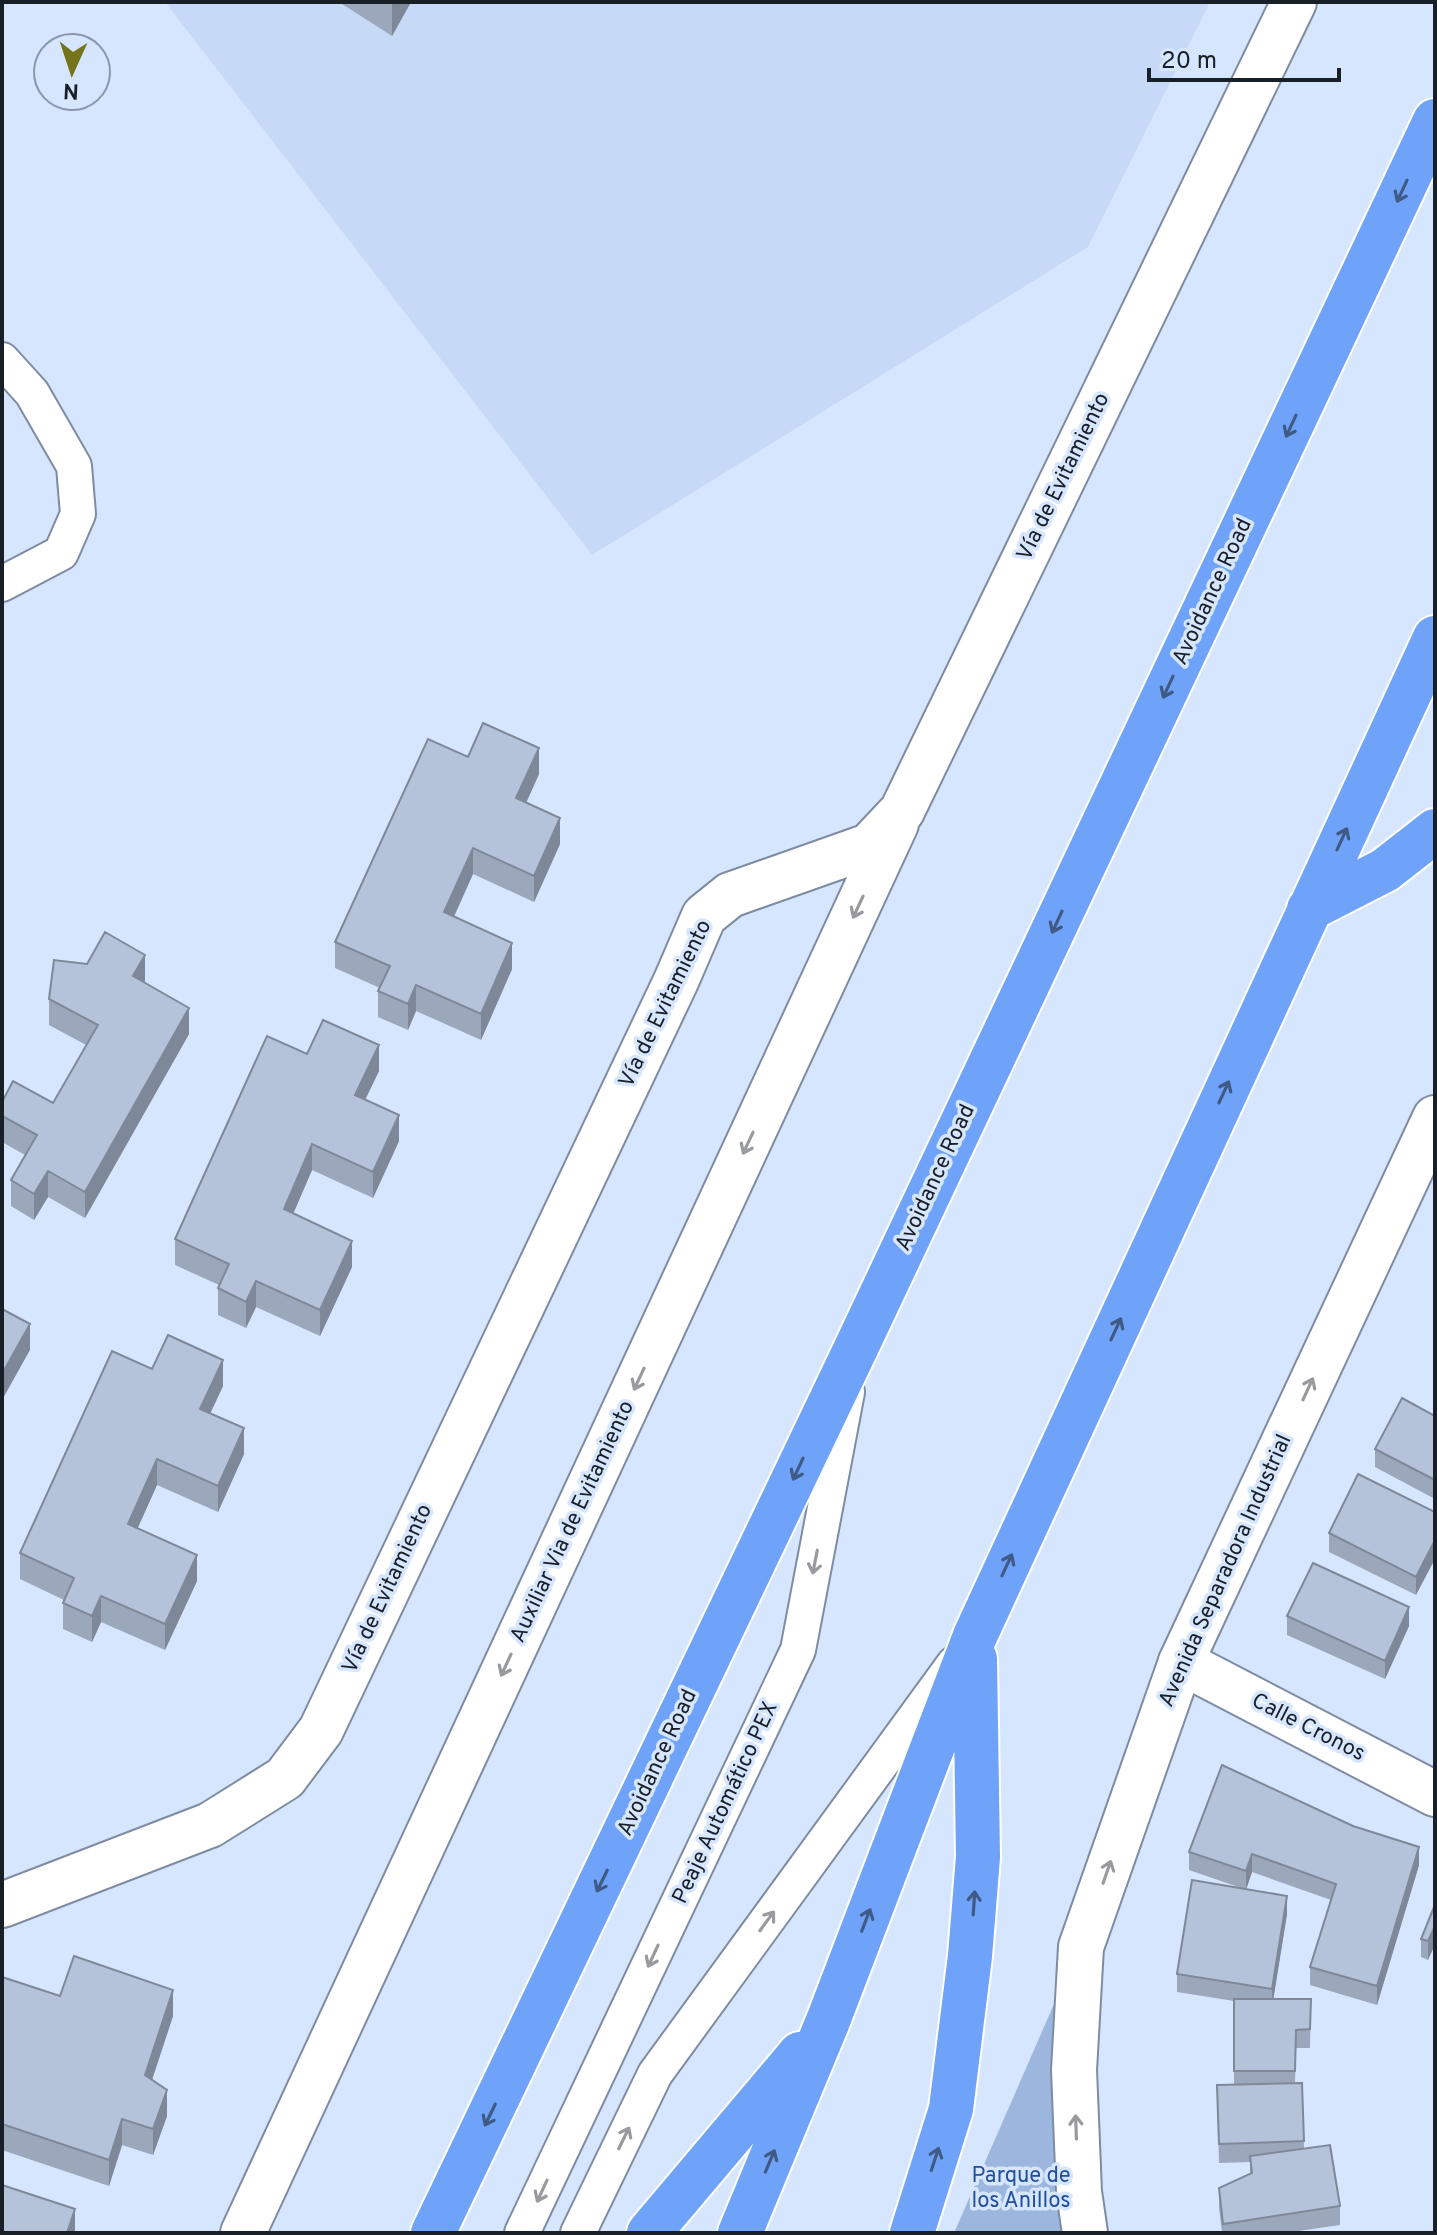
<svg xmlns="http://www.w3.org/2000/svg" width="1437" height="2235" viewBox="0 0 1437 2235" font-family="Overpass,sans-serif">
<rect width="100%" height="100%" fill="#d7e6ff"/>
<path fill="#c6d9f7" d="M165,2H1210L1088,247L592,555Z"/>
<path fill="#9db6de" d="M1068,1972L1069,2233H954Z"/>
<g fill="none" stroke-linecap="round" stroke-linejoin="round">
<g stroke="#7e8ca2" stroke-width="38">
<path id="service" d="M2,360L32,393L74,466L78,514L61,553L2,584
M522,2233L798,1650L847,1392
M578,2233L655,2074L954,1664"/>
</g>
<g stroke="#7e8ca2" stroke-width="48">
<path id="minor" d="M1181,1662L1435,1794
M2,1905L210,1825L285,1778L321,1730L676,981L704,916L730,895L869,846L902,811L1294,2
M243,2233L896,824"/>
</g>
<g stroke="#7e8ca2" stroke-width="48">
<path id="tertiary" d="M1085,2233L1079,2192L1074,2070L1081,1947L1181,1662L1435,1118"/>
</g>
<g stroke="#fff" stroke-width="48">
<path id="motorway" d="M1309,909L1385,870L1435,831
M433,2233L856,1348L1435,121
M649,2233L800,2054
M740,2233L828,2021L975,1636L1435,638
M912,2233L951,2109L970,1956L978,1857L975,1659"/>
</g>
<use href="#service" stroke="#fff" stroke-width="34"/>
<use href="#minor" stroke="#fff" stroke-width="44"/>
<use href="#tertiary" stroke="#fff" stroke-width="44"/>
<use href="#motorway" stroke="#6fa3f9" stroke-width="44"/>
</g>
<path fill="#9ba8bb" d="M339,2H411L392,36Z
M468,757L539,774L526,803L560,844L534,902L473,874L454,917L512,969L481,1040L416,1011L408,1030L378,1017V991L380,988L335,968V942Z
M145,981L144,982L189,1034L85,1218L48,1197L34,1220L11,1206V1180L25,1155L2,1142V1102L53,1103L86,1045L49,1025V999Z
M307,1054L379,1071L365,1099L399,1141L373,1198L312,1170L293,1214L352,1267L320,1336L256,1307L246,1328L218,1315V1288L219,1285L175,1265V1239Z
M152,1369L223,1386L210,1414L244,1454L218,1512L157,1485L137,1528L197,1581L165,1650L101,1622L92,1642L63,1629V1603L64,1600L20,1579V1553Z
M1435,1393V1499L1375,1467V1449L1433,1415V1398Z
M1435,1512L1416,1595L1329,1552V1533Z
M1287,1616L1409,1626L1385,1679L1287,1635Z
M1222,1765L1419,1865L1377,2005L1310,1985V1967L1331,1900L1252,1872L1246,1889L1287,1914L1273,1999H1311L1310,2048H1296L1295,2083H1302L1304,2148L1340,2206V2225L1285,2233H1222L1219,2207V2188L1250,2174V2162L1219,2163L1217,2085L1234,2084V2001L1177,1992V1974L1241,1888L1189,1870V1852Z
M1435,1907L1428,1960L1421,1957V1939Z
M2,1977L60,1996L173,2016L152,2080L167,2116L153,2155L122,2145L109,2186L2,2150Z"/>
<path fill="#7e8899" d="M394,2H411L392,36V4Z
M539,748V774L516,825V798Z
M560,818V844L534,902V876Z
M473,848V874L444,938V912Z
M512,943V969L481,1040V1014Z
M145,955V981L133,1002V976Z
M416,985V1011L408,1030V1004Z
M189,1008V1034L85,1218V1192Z
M379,1045V1071L355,1121V1095Z
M399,1115V1141L373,1198V1172Z
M312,1144V1170L284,1235V1209Z
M48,1171V1197L34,1220V1194Z
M352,1241V1267L320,1336V1310Z
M256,1281V1307L246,1328V1302Z
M30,1324V1350L2,1400V1374Z
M223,1360V1386L200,1435V1409Z
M244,1428V1454L218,1512V1486Z
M157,1459V1485L128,1550V1524Z
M1435,1540V1559L1416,1595V1577Z
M197,1555V1581L165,1650V1624Z
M101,1596V1622L92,1642V1616Z
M1409,1607V1626L1385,1679V1661Z
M1419,1847V1865L1377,2005V1986Z
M1252,1854V1872L1246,1890V1871Z
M1287,1896V1914L1272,2008V1989Z
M1435,1926V1945L1428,1960V1941Z
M173,1990V2016L145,2101V2075Z
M167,2090V2116L153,2155V2129Z
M122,2119V2145L109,2186V2160Z
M75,2209V2233H67Z"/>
<path fill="#b4c3da" stroke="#7e8899" stroke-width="2" d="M483,723L539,748L516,798L560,818L534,876L473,848L444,912L512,943L481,1014L416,985L408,1004L378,991L390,966L335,942L428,739L468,757Z
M105,932L145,955L133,976L189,1008L85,1192L48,1171L34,1194L11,1180L37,1135L2,1116V1102L13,1081L53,1103L98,1025L49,999L54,960L87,964Z
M323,1020L379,1045L355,1095L399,1115L373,1172L312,1144L284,1209L352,1241L320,1310L256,1281L246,1302L218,1288L229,1264L175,1239L267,1036L307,1054Z
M2,1309L30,1324L2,1374Z
M168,1335L223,1360L200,1409L244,1428L218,1486L157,1459L128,1524L197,1555L165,1624L101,1596L92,1616L63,1603L74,1578L20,1553L112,1351L152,1369Z
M1402,1398L1435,1416V1480L1375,1449Z
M1358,1474L1435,1512V1540L1416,1577L1329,1533Z
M1313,1563L1409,1607L1385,1661L1287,1616Z
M1222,1765L1353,1826L1419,1847L1377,1986L1310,1967L1336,1884L1252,1854L1246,1871L1189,1852Z
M1192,1880L1287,1896L1272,1989L1177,1974Z
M1434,1907L1435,1926L1428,1941L1421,1939Z
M74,1956L173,1990L145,2075L167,2090L153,2129L122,2119L109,2160L2,2124V1977L60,1996Z
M1234,1999H1311L1310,2029L1296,2030L1295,2071H1234Z
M1434,2008H1435V2147H1434Z
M1302,2083L1304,2141L1219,2144L1217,2085Z
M1330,2145L1340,2206L1223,2224L1219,2188L1252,2173L1250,2156Z
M2,2185L75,2209L67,2233H2Z"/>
<defs><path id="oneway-shaft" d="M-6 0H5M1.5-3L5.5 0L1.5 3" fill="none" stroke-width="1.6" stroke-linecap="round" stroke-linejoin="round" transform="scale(2)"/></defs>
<g stroke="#405a86">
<use href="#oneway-shaft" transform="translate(1402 191) rotate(115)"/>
<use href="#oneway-shaft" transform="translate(1291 426) rotate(115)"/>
<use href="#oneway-shaft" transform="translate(1168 687) rotate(115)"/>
<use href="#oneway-shaft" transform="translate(1342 839) rotate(-65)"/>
<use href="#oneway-shaft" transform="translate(1057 922) rotate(115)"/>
<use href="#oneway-shaft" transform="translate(1224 1092) rotate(-65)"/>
<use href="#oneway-shaft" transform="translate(1116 1329) rotate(-65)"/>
<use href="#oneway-shaft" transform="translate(798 1469) rotate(115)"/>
<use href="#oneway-shaft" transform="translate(1007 1565) rotate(-65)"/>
<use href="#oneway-shaft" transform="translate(602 1881) rotate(116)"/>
<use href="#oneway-shaft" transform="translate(974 1903) rotate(-86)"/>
<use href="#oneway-shaft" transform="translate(866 1920) rotate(-69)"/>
<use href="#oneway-shaft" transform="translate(490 2115) rotate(116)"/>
<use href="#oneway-shaft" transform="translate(935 2159) rotate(-72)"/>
<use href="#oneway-shaft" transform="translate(770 2161) rotate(-67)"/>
</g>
<g stroke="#989a9e">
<use href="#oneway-shaft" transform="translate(858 907) rotate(115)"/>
<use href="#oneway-shaft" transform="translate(748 1143) rotate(115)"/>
<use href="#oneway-shaft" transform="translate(639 1379) rotate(115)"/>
<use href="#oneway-shaft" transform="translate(1308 1389) rotate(-65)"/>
<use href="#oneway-shaft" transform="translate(815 1562) rotate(101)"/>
<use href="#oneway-shaft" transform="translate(506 1665) rotate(115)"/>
<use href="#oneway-shaft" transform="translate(1107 1872) rotate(-71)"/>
<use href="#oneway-shaft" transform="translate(767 1921) rotate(-54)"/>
<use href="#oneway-shaft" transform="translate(653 1956) rotate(115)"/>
<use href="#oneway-shaft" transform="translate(1076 2127) rotate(-92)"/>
<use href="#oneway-shaft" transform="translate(624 2138) rotate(-64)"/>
<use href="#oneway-shaft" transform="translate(542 2191) rotate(115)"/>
</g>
<g text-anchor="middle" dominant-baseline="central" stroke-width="7" stroke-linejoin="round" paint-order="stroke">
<g font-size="22" fill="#191f27" stroke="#d7e6ff">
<text transform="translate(1064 477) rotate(-64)">Vía de Evitamiento</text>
<text transform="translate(1213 592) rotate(-65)">Avoidance Road</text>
<text transform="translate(666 1004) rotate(-64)">Vía de Evitamiento</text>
<text transform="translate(936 1178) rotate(-65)">Avoidance Road</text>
<text transform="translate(573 1522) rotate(-65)">Auxiliar Via de Evitamiento</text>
<text transform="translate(1226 1571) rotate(-66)">Avenida Separadora Industrial</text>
<text transform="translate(388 1589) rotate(-65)">Vía de Evitamiento</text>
<text transform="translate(1308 1728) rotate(27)">Calle Cronos</text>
<text transform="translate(658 1763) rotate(-65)">Avoidance Road</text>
<text transform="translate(726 1803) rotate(-65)">Peaje Automático PEX</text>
</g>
<g font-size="22" fill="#214f9c" stroke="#d7e6ff">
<text x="1021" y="2176">Parque de<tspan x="1021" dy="25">los Anillos</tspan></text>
</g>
</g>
<rect width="1437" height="2235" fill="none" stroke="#191f27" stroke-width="8"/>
<g transform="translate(72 72) rotate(183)"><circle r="38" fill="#d7e6ff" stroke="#8b96a9" stroke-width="2"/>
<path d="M0-6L14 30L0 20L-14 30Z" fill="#74741a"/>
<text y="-12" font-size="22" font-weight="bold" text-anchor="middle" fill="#191f27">N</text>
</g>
<path d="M1149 68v12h190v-12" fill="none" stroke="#191f27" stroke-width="4"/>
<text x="1161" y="68" font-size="24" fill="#191f27" stroke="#d7e6ff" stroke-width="6" paint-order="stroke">20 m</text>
</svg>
